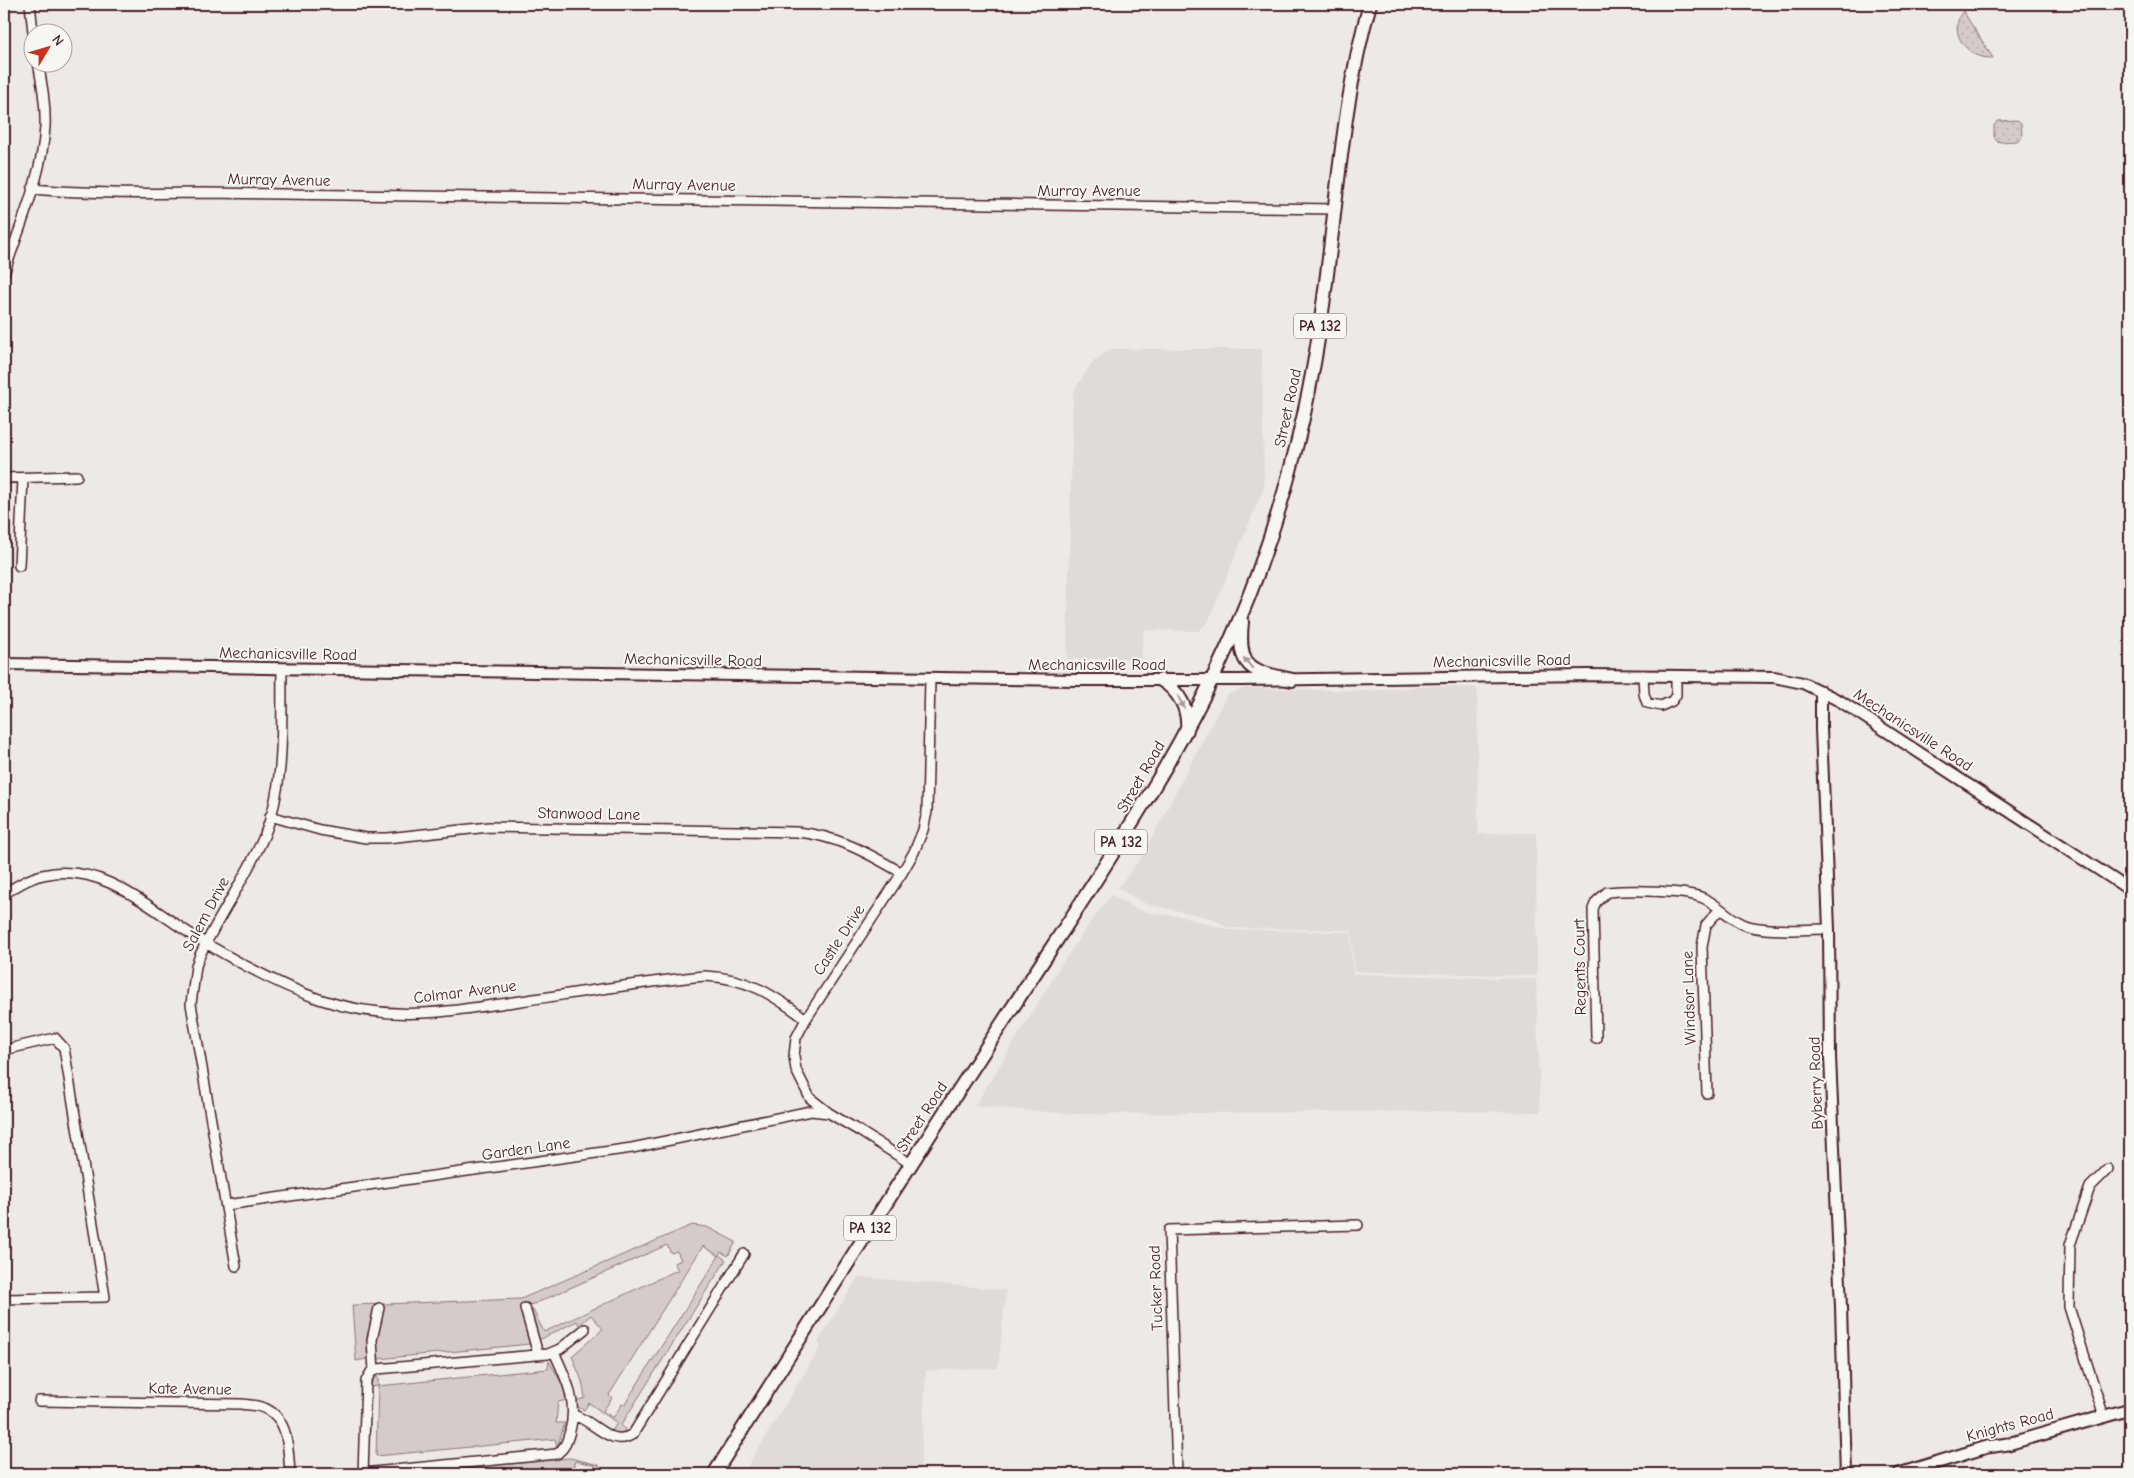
<svg xmlns="http://www.w3.org/2000/svg" width="2134" height="1478" viewBox="0 0 2134 1478" font-family="'Comic Neue',sans-serif">
<defs>
<pattern id="garden-dots" width="8" height="8" patternUnits="userSpaceOnUse" patternTransform="scale(1.25)"><rect width="8" height="8" fill="#d4cbca"/><path d="M2 2h.1M6 6h.1" fill="none" stroke="#b8aeae" stroke-width="1.8" stroke-linecap="round"/></pattern>
</defs>
<rect width="100%" height="100%" fill="#ece9e6"/>
<filter id="ink" filterUnits="userSpaceOnUse"><feTurbulence type="fractalNoise" baseFrequency=".02" numOctaves="2"/><feDisplacementMap in="SourceGraphic" scale="10" xChannelSelector="R" yChannelSelector="G"/><feConvolveMatrix kernelMatrix="1 2 1 2 8 2 1 2 1" color-interpolation-filters="sRGB"/></filter>
<g filter="url(#ink)">
<path fill="#e0dad8" d="M1110,349H1262L1264,487L1208,622L1198,631L1144,630L1141,658L1067,659L1073,392L1092,363Z
M1435,686L1477,688L1478,834L1536,833L1537,976L1354,971L1351,930L1228,928L1212,918L1146,904L1118,888L1141,858L1227,695L1244,688L1366,691Z
M1112,895L1136,909L1156,914L1180,916L1229,930L1350,932L1353,974L1536,979L1540,1112L1436,1111L1071,1114L975,1106L1060,967L1091,921Z
M858,1277L1006,1290L998,1368L926,1370L920,1474H754L746,1469L821,1346L818,1342Z"/>
<path fill="#d4cbca" stroke="#8f757a" fill-rule="evenodd" d="M692,1225L707,1227L736,1242L728,1256L721,1252L719,1255L726,1260L621,1425L627,1432L616,1434L612,1431L617,1423L589,1403L584,1410L578,1407L576,1401L585,1398L582,1381L572,1356L603,1329L591,1315L579,1325L577,1321L537,1341L528,1311L533,1310L544,1332L673,1272L678,1270L674,1263L681,1260L677,1251L671,1253L667,1245L534,1304L523,1305L532,1342L530,1344L378,1359L376,1357C375,1340 375,1319 383,1304L521,1299ZM703,1246L719,1256L624,1405L622,1404L613,1418L603,1411L612,1398L609,1395Z
M377,1304L375,1310L371,1358L356,1361L352,1305Z
M549,1361L565,1389L567,1400L558,1402L556,1423H565L557,1447L555,1439L376,1456L378,1386L370,1387L371,1379L378,1377V1386L548,1369Z
M570,1458L599,1465L601,1472L600,1474H593L595,1465L575,1461L571,1474H384Z"/>
<path fill="url(#garden-dots)" stroke="#8f757a" d="M1963,11L1993,58C1969,60 1946,33 1963,11Z
M2017,120L2021,123L2022,136L2017,141L1999,142L1994,137V125L1998,121Z"/>
<g fill="none" stroke-linecap="round" stroke-linejoin="round">
<g stroke="#4a1f2b" stroke-width="12">
<path id="minor" d="M30,4L33,32
M32,189C90,194 147,194 204,193L1335,209
M4,274C19,227 42,178 45,127C46,106 42,84 38,62
M4,478L77,476
M19,566L23,478
M1643,675L1644,694L1647,703L1661,706L1672,701L1676,695V676
M270,816L320,830L366,838H387L489,827L796,832C836,835 868,853 902,873
M4,894C18,885 32,876 48,874C105,864 150,909 194,936C233,960 276,984 319,999C393,1024 447,1011 521,1001C582,992 643,982 705,976C748,978 772,994 806,1019
M1596,1038L1593,909L1596,902L1607,892C1628,890 1685,890 1703,898C1720,905 1734,924 1752,927C1777,932 1804,929 1829,929
M4,1050L55,1038L64,1048L105,1297L4,1299
M1707,1093L1702,947L1706,925L1720,909
M911,1164L861,1132L829,1113L810,1098L796,1070L794,1056L796,1038L806,1019L902,873L914,852L923,830L927,812L930,679
M226,1205L632,1148L811,1111L829,1113
M236,1266L191,1004L196,966L200,955C220,914 247,876 265,834C286,782 281,724 282,669
M525,1308L538,1354
M374,1371L372,1340L379,1308
M39,1401L241,1404C247,1405 255,1405 261,1407C290,1415 288,1451 290,1474
M573,1415C594,1420 611,1449 633,1434L744,1254
M2104,1417L2069,1307L2070,1245L2090,1187L2108,1169
M363,1473L557,1454C566,1447 567,1441 570,1431C578,1401 566,1378 554,1352
M363,1474L366,1381L371,1372L377,1369L548,1354L560,1349L585,1329
M1177,1474L1169,1230L1358,1225"/>
</g>
<g stroke="#4a1f2b" stroke-width="14">
<path id="tertiary" d="M4,664L1075,680H1239L1588,675L1774,677L1803,683L1840,701L2130,890
M1821,691V729L1829,929L1830,1057L1841,1307L1846,1474"/>
</g>
<g stroke="#4a1f2b" stroke-width="15">
<path id="secondary" d="M1899,1474L1987,1447L2008,1444L2130,1409"/>
</g>
<g stroke="#4a1f2b" stroke-width="16">
<path id="primary" d="M1242,622C1237,669 1251,671 1292,680
M1161,680C1179,691 1189,709 1187,730
M714,1474C815,1315 916,1154 1020,996C1108,861 1201,728 1257,575C1288,490 1310,402 1322,312C1337,209 1341,104 1370,4"/>
</g>
<use href="#minor" stroke="#f6f6f2" stroke-width="9"/>
<use href="#tertiary" stroke="#f6f6f2" stroke-width="10"/>
<use href="#secondary" stroke="#f6f6f2" stroke-width="11"/>
<use href="#primary" stroke="#f6f6f2" stroke-width="12"/>
</g>
<defs><path id="oneway-solid" d="M-6-.8H1V-3.2L6.5 0L1 3.2V.8H-6Z" transform="scale(1.25)"/></defs>
<g fill="#a99598">
<use href="#oneway-solid" transform="translate(1248 663) rotate(-130)"/>
<use href="#oneway-solid" transform="translate(1181 702) rotate(64)"/>
</g>
</g>
<g text-anchor="middle" dominant-baseline="central" stroke-width="4" stroke-linejoin="round" paint-order="stroke">
<g fill="#f6f6f2" stroke="#7e6067" stroke-width="1">
<rect x="1294" y="313.5" width="52" height="25" rx="4"/>
<rect x="1095" y="829.5" width="52" height="25" rx="4"/>
<rect x="844" y="1215.5" width="52" height="25" rx="4"/>
</g>
<g font-size="15" font-weight="bold" fill="#4a1f2b">
<text x="1320" y="326">PA 132</text>
<text x="1121" y="842">PA 132</text>
<text x="870" y="1228">PA 132</text>
</g>
<g font-size="16" fill="#4a1f2b" stroke="#f6f6f2">
<text transform="translate(279 180) rotate(1)">Murray Avenue</text>
<text transform="translate(684 185) rotate(1)">Murray Avenue</text>
<text x="1089" y="191">Murray Avenue</text>
<text transform="translate(1288 408) rotate(-78)">Street Road</text>
<text transform="translate(288 654) rotate(1)">Mechanicsville Road</text>
<text transform="translate(693 660) rotate(1)">Mechanicsville Road</text>
<text transform="translate(1502 661) rotate(-1)">Mechanicsville Road</text>
<text x="1097" y="665">Mechanicsville Road</text>
<text transform="translate(1913 730) rotate(33)">Mechanicsville Road</text>
<text transform="translate(1141 777) rotate(-60)">Street Road</text>
<text transform="translate(589 814) rotate(1)">Stanwood Lane</text>
<text transform="translate(206 914) rotate(-62)">Salem Drive</text>
<text transform="translate(839 940) rotate(-57)">Castle Drive</text>
<text transform="translate(1580 967) rotate(-91)">Regents Court</text>
<text transform="translate(465 992) rotate(-7)">Colmar Avenue</text>
<text transform="translate(1689 998) rotate(-92)">Windsor Lane</text>
<text transform="translate(1816 1083) rotate(-92)">Byberry Road</text>
<text transform="translate(922 1117) rotate(-57)">Street Road</text>
<text transform="translate(526 1149) rotate(-8)">Garden Lane</text>
<text transform="translate(1156 1288) rotate(-92)">Tucker Road</text>
<text transform="translate(190 1389) rotate(1)">Kate Avenue</text>
<text transform="translate(2010 1425) rotate(-15)">Knights Road</text>
</g>
</g>
<rect width="2134" height="1478" fill="none" stroke="#f6f6f2" stroke-width="20"/>
<rect x="10" y="10" width="2114" height="1458" fill="none" stroke="#4a1f2b" stroke-width="2" filter="url(#ink)"/>
<g transform="translate(48 48) rotate(52)"><circle r="24" fill="#f6f6f2" stroke="#b1a0a2"/>
<path d="M0-4L9 19L0 12L-9 19Z" fill="#c8321e"/>
<text y="-8" font-size="14" font-weight="bold" text-anchor="middle" fill="#4a1f2b">N</text>
</g>
</svg>
